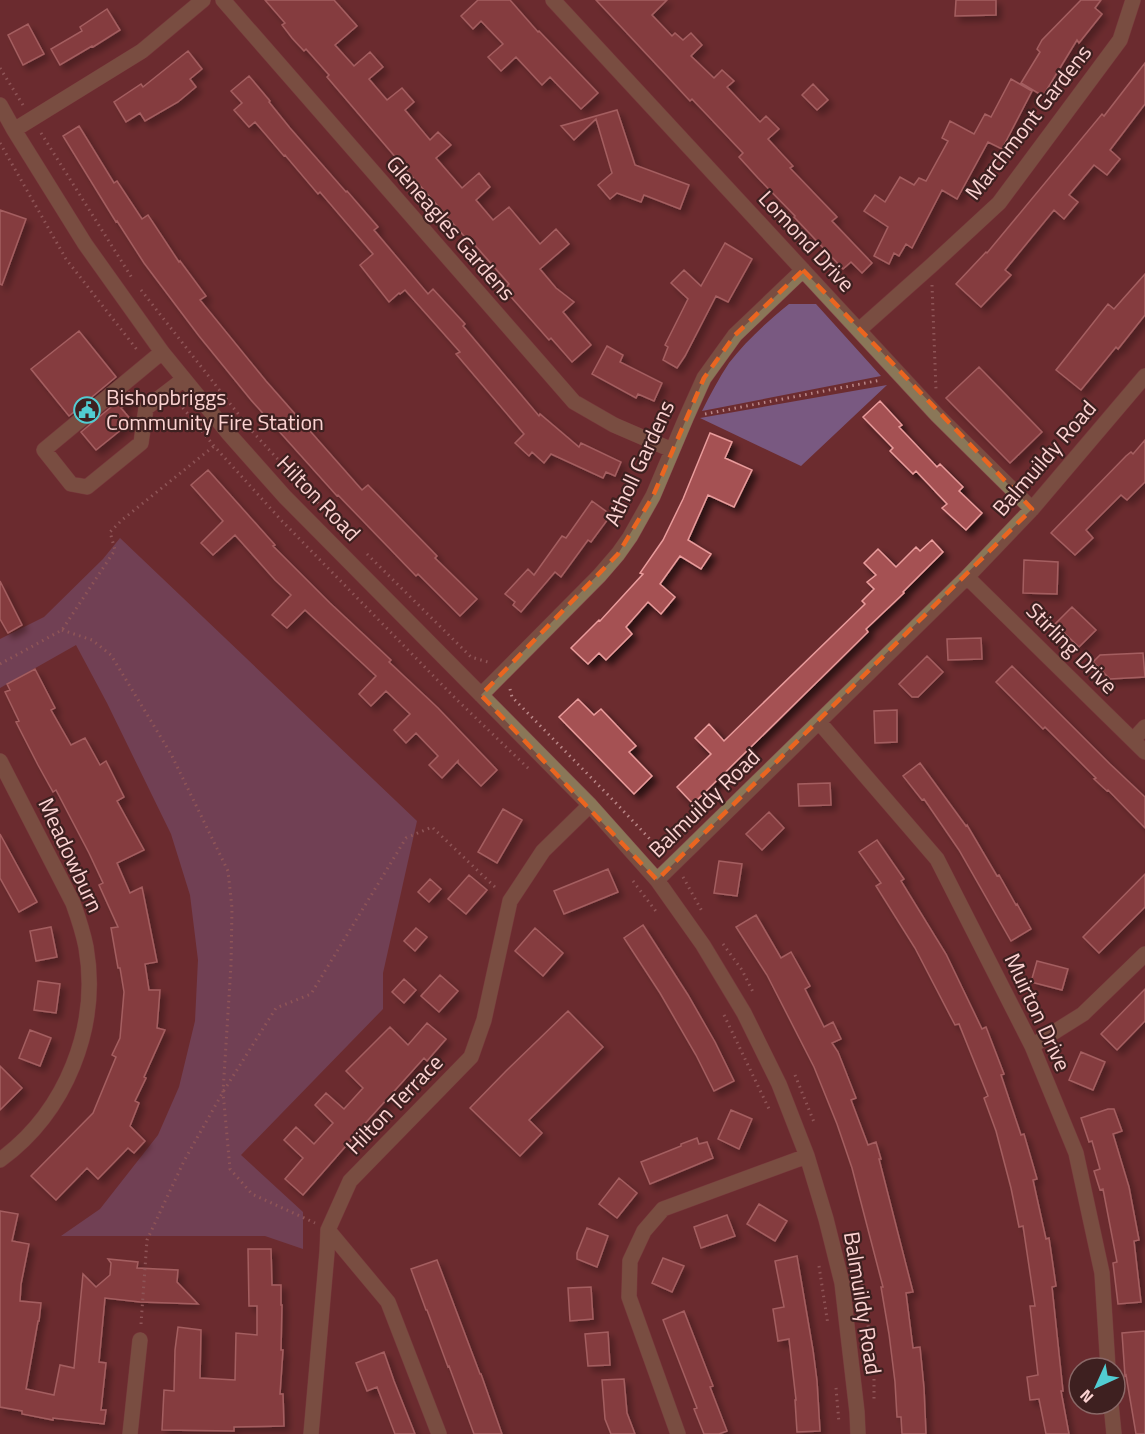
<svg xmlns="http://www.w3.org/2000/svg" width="1145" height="1434" viewBox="0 0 1145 1434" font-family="'Titillium Web',sans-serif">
<defs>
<filter id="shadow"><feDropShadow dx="5" dy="5" stdDeviation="3" flood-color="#0009"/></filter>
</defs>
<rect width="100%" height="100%" fill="#6c2c2f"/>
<path fill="#795981" d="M789,304H816L881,376L702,411C710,395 719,378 729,363C746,341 768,321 789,304Z
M887,385L801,466L700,418Z
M120,538L417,821L383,973V1009L241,1155L303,1212V1249L265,1236H61L100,1209L158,1135L179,1087L195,1021L198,960L190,895L171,834L107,703L76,645L0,688V639L44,617L103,559Z"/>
<path fill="#a55153" stroke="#e99c9c" stroke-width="1.5" filter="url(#shadow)" d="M265,0H334L357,26L335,45L354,66L370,52L383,67L369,79L387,100L402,88L414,102L405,110L430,140L438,132L451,145L436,158L462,188L479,173L490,187L476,200L493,220L509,207L540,244L556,229L569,244L540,269L556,288L574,302L563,312L591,345L572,362L551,338L549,340L504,289L509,284L473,243L471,244L403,166L327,77L329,75L306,49L304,51L292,38L282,25L285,23Z
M478,0H510L538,32L539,31L598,93L581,109L550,77L542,85L516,57L501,71L488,57L503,44L481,21L473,29L461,16Z
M596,0H667L652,15L672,36L675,33L683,40L691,33L702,45L691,56L714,78L722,70L734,81L727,87L760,122L766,116L779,129L768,139L793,166L790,168L837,217L832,221L872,263L862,273L851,262L843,269L812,236L794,217L795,216L758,178L739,157L743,153L692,99L690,101L667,76Z
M956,0H996V15L955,16Z
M1081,0H1101L1095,8L1102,14L1079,43L1077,40L1043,96L1021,83L1040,52L1037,49L1042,40Z
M107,9L120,30L93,47L92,46L60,65L51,49L82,31L80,27Z
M28,24L44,54L23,65L8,35Z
M188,51L202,69L190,79L196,87L178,102L145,121L140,113L126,122L114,102L141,84L143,87Z
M1145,63V104L1110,150L1120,159L1107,175L1094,165L1069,195L1078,202L1064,219L1054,210L1005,270L1011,275L981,307L956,284L986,252L987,253L1102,114L1104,116Z
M249,76L270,101L269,102L290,128L346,192L347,191L378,227L374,230L428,294L433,289L465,324L463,326L539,416L540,414L579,447L581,443L621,462L615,476L606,472L603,478L551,454L544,463L532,452L529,456L515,443L524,434L456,354L460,352L405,290L400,294L399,293L389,302L360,265L373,254L320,192L318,194L285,155L284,156L255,122L249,127L234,110L242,103L231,91Z
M1011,79L1032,91L1002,149L988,142L957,199L942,190L912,248L906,244L899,256L894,253L889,264L874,256L888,227L864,211L875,195L885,202L900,177L914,185L919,178L926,181L948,141L942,138L950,121L974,134L985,114L991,117Z
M813,84L828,100L817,110L802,95Z
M617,110L635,165L689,185L680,209L644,195L641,202L617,193L610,199L598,185L612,173L596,119L574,140L561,126Z
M79,126L114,183L117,181L142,219L148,215L179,262L180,261L206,296L200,300L266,381L362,490L368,485L437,556L435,558L477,599L460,616L418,574L416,576L338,495L337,496L251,400L199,336L144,263L117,221L116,222L63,136Z
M0,210L26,219L2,285L0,284Z
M725,243L752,259L728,302L716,296L685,356L677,368L663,360L668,347L665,345L688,299L671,283L684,270L701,286Z
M1145,274V315L1118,349L1116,347L1081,390L1056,370L1108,304L1114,309Z
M79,331L116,377L69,416L31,369Z
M607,346L623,355L620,362L662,383L654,401L638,394L636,398L592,374Z
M979,367L1042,432L1010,463L946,398Z
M129,392L133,398L121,408L132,421L96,450L81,432Z
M880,401L902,425L899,427L937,467L940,464L963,487L959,491L982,513L966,530L942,508L947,504L916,471L913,474L890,451L893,448L863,417Z
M710,433L732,442L725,458L752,470L734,507L708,495L688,540L711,554L701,569L680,556L660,584L675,597L661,614L648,602L626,627L632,634L606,660L599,653L588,664L571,648L599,620L600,621L643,574L640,573L663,540L683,499Z
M1145,440V482L1127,500L1121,495L1086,530L1093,538L1075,555L1051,533L1126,456L1131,452L1133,454Z
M208,470L275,545L273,546L330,603L391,660L389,662L438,708L497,770L481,786L458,763V761L442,778L429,765L438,756L416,733L406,743L394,730L410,714L386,691L371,706L359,694L376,676L305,610L287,628L272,615L291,595L275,580L235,535L213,555L201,543L223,521L191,485Z
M592,501L611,515L591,542L588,540L561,577L555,572L521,612L513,605L515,602L505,594L528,569L534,575L562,536L566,538Z
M932,540L943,552L903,592L904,593L866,629L868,632L693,804L677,787L711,754L695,738L709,724L724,741L865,604L862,601L874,589L867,582L876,575L864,563L878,549L896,567L916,547L920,551Z
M1024,560L1058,562L1057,594L1023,593Z
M0,581L22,625L8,633L0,619Z
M1072,607L1096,630L1079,647L1055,624Z
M981,638L982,659L948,660L947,639Z
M1143,653L1145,677L1110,679L1093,662L1100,655Z
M927,656L943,672L918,697H912L899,684Z
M1012,666L1110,764L1145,797V828L1108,790L1107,791L1094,779L1096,778L1045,727L1043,729L996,682Z
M35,669L55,708L51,710L71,745L85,738L100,765L106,761L124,797L117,801L144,850L117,863L130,893L142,887L157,962L145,964L149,990H160L157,1028L165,1030L144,1077L146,1078L135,1101L139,1103L130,1126L145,1141L134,1153L128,1148L98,1179L87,1168L56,1200L31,1176L93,1113L116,1057L112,1055L120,1038L124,992L120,968H118L111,928L118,927L99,885L103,883L89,853L56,790L53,792L38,765L16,722L19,721L5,692L10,690L7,684Z
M578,699L594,715L601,709L636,746L629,752L652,776L634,794L559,717Z
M897,710V742L875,743L874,711Z
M920,763L966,826L967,825L997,876L999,875L1016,905L1017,904L1031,929L1011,941L959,850L924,799L922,800L903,776Z
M830,783L831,805L799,806L798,784Z
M503,809L522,820L497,863L478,852Z
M769,812L784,828L762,850L746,834Z
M0,834L37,902L19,912L0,878Z
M877,840L904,879L901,881L946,954L982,1029L986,1027L1004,1074L1001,1075L1021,1135L1024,1134L1037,1179L1033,1180L1046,1239L1049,1238L1056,1286L1052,1287L1063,1391H1061L1069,1434H1046L1039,1399L1030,1400L1027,1377L1038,1375L1030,1306H1035L1023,1226L1019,1227L1011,1188L996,1131L984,1098L988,1096L959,1024L955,1025L915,948L876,886L881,883L859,852Z
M719,861L742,864L737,896L714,893Z
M608,869L618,892L564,914L554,891Z
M1145,874V907L1099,953L1083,937Z
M469,875L487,890L466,914L448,899Z
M430,879L441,889L429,902L418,892Z
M756,915L781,958L791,952L810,986L805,989L824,1027L833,1022L841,1039L832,1043L838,1052L856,1098L851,1100L868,1145L876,1142L881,1159H879L913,1292L906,1293L913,1348L920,1347L924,1388L926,1434H902L901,1417H897L895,1382L889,1334L881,1287H883L852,1168L837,1124L814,1067L767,975L736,927Z
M643,925L688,995L715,1042L734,1081L714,1091L696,1055L660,993L624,938Z
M51,927L57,957L36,961L30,931Z
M416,928L427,937L415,951L404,941Z
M535,928L563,953L543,976L515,951Z
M1037,961L1068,969L1062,990L1031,982Z
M440,975L458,991L439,1012L421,996Z
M404,979L416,990L404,1003L392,992Z
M38,981L60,984L56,1013L34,1010Z
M1145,989V1021L1117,1050L1101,1034Z
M568,1011L603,1047L529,1120L542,1133L520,1156L470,1108L506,1071Z
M427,1023L446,1039L427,1061L424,1058L351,1139H352L303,1195L285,1179L303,1158L284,1140L296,1127L314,1144L333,1123L315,1105L326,1093L344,1109L363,1088L346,1071L390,1027L408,1045Z
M30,1030L51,1038L40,1066L19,1058Z
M1081,1052L1105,1062L1093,1090L1069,1080Z
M0,1066L22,1088L0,1110Z
M1108,1109H1114L1122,1131L1113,1134L1129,1187L1139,1240L1134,1241L1141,1302L1118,1304L1113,1263L1117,1262L1103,1189L1100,1190L1094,1171L1100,1169L1092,1141L1089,1142L1081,1118Z
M731,1110L752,1119L739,1149L718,1139Z
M697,1138L699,1144L707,1142L713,1158L650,1184L641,1162L681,1146V1144Z
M619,1178L637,1193L617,1218L599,1204Z
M759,1204L787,1221L775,1241L747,1224Z
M0,1211L18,1214L12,1241L29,1244L21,1284L20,1301L41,1303L39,1321H38L26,1389L54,1395L60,1365L74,1368L83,1274L96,1287L110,1275L111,1263L108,1259L138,1262L137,1268L178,1270L177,1282L198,1304L140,1302L105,1298L99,1362L106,1363L101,1410H106L104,1424L53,1418V1420L22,1414V1411L0,1407Z
M727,1215L735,1236L701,1248L694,1227Z
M587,1228L608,1236L597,1267L577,1259V1253Z
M248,1249H271L272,1285H281V1305H282L281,1350H283L280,1394H283L284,1426L234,1427V1431L162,1430L164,1390L174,1391L175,1350L178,1327L201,1330L200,1378L235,1380L236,1333L257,1335V1306H249Z
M797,1256L813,1350L817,1381L820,1431L797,1432L795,1400H796L789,1339L778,1341L773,1309L784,1307L775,1261Z
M663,1258L684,1266L672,1292L652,1283Z
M437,1260L480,1374H481L502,1434H474L449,1366L448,1367L427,1310H426L411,1269Z
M591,1287L593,1319L570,1321L568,1288Z
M684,1311L713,1386L710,1387L727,1431L719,1434H704L694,1409L697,1408L663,1320Z
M1145,1331V1434H1136L1126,1375L1125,1376L1122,1333Z
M608,1332L610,1365L588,1366L585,1334Z
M384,1352L394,1381L415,1434H395L377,1387L367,1391L356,1363Z
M624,1379L627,1413L635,1434H611L605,1419L602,1380Z"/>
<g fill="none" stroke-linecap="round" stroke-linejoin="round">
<g stroke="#864a4c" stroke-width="16">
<path id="minor" d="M223,0L574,402L614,425L672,450
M553,0L937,415L1032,509
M0,105L14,130L85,244L162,352L229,434L285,497L590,805L657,880L703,945L744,1013L779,1084L807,1156L826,1219L842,1283L857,1412L858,1434
M14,130L142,51L203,0
M859,330L932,265L999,203L1120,40L1133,0
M162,352L44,450L71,484L87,487L141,443L146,408L184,379
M967,577L1145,752
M481,695L599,576L618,554L630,537L653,496L686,418L704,378L735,335L803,270
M819,722L937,859L1032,1046L1076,1153L1102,1273L1108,1368
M1133,740L1145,727
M0,761L73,903C78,917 83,932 86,947C100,1027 66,1112 0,1160
M657,880L967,577L1032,509L1145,376
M1032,1046L1083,1014L1145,954
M328,1230L388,1302L439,1434
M1111,1404L1114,1434
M130,1434L140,1340
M311,1434L327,1252L328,1230L350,1181L471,1057L484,1020L510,901L543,851L590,805
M678,1434L629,1297L630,1261L644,1231L663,1209L807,1156"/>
</g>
<path stroke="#b98687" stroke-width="3" stroke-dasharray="1.5 4.5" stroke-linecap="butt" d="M0,68L23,105
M41,133L132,278
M0,143L66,259L138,351
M932,285L936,390
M141,290L250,429L331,517
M179,403L214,446L282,521L453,696L531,771
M705,414L881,380
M367,554L471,657L491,663
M62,630L92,640L111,655L171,754L228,871L232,908L231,965L223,1092L230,1169L252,1194L315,1223
M0,664L62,630L115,550L110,532L122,520L214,446
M510,689L512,697L614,801L662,852
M683,877L703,913
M633,881L658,914
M723,944L742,970L754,994
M724,1015L769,1109
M795,1075L814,1122
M854,1255L864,1291L874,1375V1402
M819,1266L828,1325
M141,1324L147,1240L184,1161L223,1092L276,1008L311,994L406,838L432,827L497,889
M836,1388L839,1423"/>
<use href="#minor" stroke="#8a7758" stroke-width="15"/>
</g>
<path d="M0 0H1145V1434H0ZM803,270L1032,509L657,880L481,695L618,554L653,496L704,378L735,335Z" fill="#6c2c2f" fill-opacity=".55" fill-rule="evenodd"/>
<path fill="none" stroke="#ea6520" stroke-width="4.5" stroke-dasharray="12 8" stroke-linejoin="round" d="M803,270L1032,509L657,880L481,695L618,554L653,496L704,378L735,335Z"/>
<defs>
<g id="civic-ring" transform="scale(1.35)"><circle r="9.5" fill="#3e2020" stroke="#51ccd2" stroke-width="1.5"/><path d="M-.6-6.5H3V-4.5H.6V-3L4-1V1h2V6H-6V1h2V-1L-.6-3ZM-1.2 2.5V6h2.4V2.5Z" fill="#51ccd2"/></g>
</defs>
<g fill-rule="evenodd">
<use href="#civic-ring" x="87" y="410"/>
</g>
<g text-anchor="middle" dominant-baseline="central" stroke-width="4.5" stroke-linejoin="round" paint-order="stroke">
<g font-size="22" fill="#fcd3d2" stroke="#3e2020">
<text transform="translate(1028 122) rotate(-52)">Marchmont Gardens</text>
<text transform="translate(451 228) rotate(49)">Gleneagles Gardens</text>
<text transform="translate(807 241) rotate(47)">Lomond Drive</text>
<text transform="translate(1044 458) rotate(-49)">Balmuildy Road</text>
<text transform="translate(639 463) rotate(-65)">Atholl Gardens</text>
<text transform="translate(319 498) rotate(46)">Hilton Road</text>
<text transform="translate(1072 648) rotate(45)">Stirling Drive</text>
<text transform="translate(704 803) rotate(-44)">Balmuildy Road</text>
<text transform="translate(71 855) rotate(65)">Meadowburn</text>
<text transform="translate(1038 1012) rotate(65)">Muirton Drive</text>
<text transform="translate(394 1104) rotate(-46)">Hilton Terrace</text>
<text transform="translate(863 1303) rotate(81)">Balmuildy Road</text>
</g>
<g font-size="22" fill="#fcd3d2" stroke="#3e2020" text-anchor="start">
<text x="106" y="397">Bishopbriggs<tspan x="106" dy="25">Community Fire Station</tspan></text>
</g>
</g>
<g transform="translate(1097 1386) rotate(225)"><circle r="28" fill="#3e2020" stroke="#8a6867" stroke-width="1.5"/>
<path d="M0-4.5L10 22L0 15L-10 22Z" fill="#51ccd2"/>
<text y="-9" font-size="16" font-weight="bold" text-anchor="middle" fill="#fcd3d2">N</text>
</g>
</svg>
